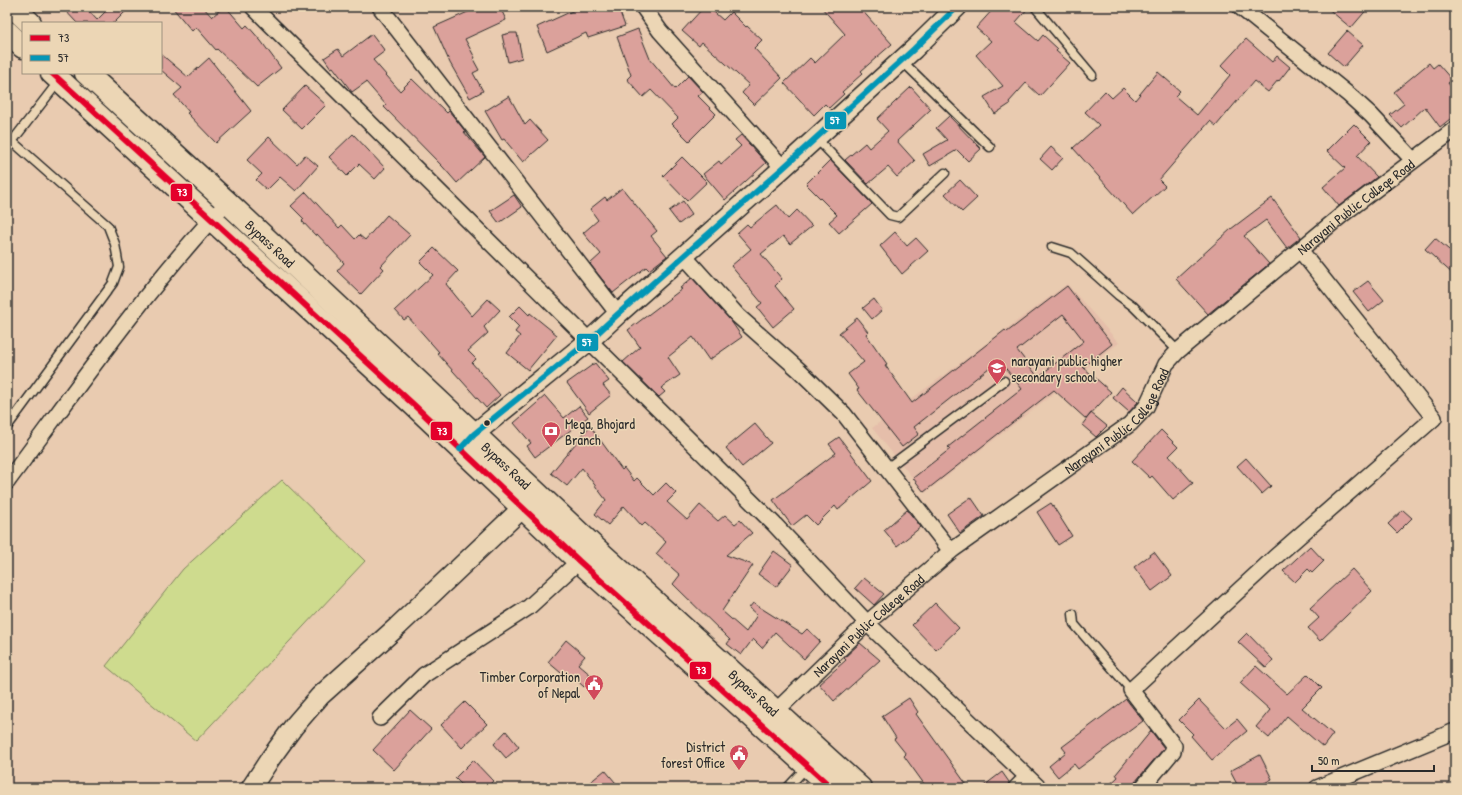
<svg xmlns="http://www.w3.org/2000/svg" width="1462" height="795" viewBox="0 0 1462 795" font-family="'Patrick Hand',sans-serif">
<rect width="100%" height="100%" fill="#e9cbb0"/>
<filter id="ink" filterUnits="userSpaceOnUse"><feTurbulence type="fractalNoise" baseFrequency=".025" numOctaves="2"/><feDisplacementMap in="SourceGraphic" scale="8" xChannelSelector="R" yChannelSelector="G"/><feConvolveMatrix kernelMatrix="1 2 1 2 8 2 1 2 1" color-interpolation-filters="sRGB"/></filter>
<g filter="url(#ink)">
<path fill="#e5beaa" d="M1067,284L1119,343L925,493L872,428Z"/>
<path fill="#cedb8e" stroke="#7c835c" d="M282,480L365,561L196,741L106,666L183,569Z"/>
<path fill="#dba19b" stroke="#2b2b2b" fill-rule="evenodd" d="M62,7H85L97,20L110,7H130L114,23H77Z
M172,7H203L212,17L223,7H226L244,28L247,25L261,41L281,68L257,87L217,49L216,50L196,27L192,31Z
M479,7H500L506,20L465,39L475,58L473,59L479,70L473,73L483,91L470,98L450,63L434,27Z
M581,7H618L625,26L588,38L586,33L547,51L537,27Z
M704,7H708L723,20L731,12L746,27L747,26L762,40L754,48L782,78L754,105L742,93L749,85L702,42L699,46L682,31Z
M821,7H859L892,44L861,71L863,73L842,92L844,94L829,108L825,104L814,115L784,83L810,58L815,63L845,34Z
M995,7H1029L1016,22L1038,41L1043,35L1058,49L1056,51L1070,63L1040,96L1026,83L1009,102L1010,104L995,114L984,97L1003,86L976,55L991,41L976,28Z
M1326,7H1369L1351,28Z
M638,29L650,59L675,89L688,76L703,92L698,96L716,114L689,141L672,124L678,118L651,90L643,97L627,79L631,75L617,37Z
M1347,31L1363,45L1344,67L1328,53Z
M511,33H517L522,58L508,62L502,35Z
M372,34L385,51L373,60L400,91L412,79L447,113L449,111L465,131L464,132L485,157L457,183L443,167L384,107L386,105L366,82L352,92L333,67L331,68L324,58L338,49L343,56Z
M1246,39L1272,62L1277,56L1290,67L1279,81L1278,80L1268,92L1254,81L1216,126L1210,121L1159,180L1165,186L1133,215L1073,148L1099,125L1085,112L1105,91L1112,98L1123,88L1135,100L1158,72L1180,91L1175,96L1197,115L1230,75L1221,66Z
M161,54L188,77L209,58L251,111L216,143L187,113L189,112L174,95L182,88L161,70Z
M1429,63L1433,68L1438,64L1452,80L1448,83L1455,92V115L1440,127L1425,107L1402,128L1390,115L1404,104L1394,92Z
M305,86L326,105L302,129L282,110Z
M911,87L931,109L897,141L915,161L897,177L888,167L868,184L845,160L865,143L869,148L888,131L877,119Z
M509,96L525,125L530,120L548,140L523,162L504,139L502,140L485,111Z
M949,116L981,149L968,161L957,150L930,166L923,154L947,140L936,128Z
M1354,124L1371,141L1357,156L1377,177L1339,206L1323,187L1345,168L1327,151Z
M353,134L385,168L375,179L359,164L347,176L329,157Z
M741,135L766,163L725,200L703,174L719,161L721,164L741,146L735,140Z
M269,137L297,164L305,155L318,166L296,191L280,177L267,190L256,180L262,174L247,160Z
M1051,147L1063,158L1052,170L1040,159Z
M682,157L707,182L687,201L663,176Z
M830,160L872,204L839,233L829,222L837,215L806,184Z
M960,180L977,198L962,212L945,194Z
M622,188L657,231L651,236L667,256L649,270L646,267L613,293L590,264L601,254L583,233L598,220L590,209L605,197L607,200Z
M306,192L339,228L342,225L355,239L359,235L365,240L387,215L410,235L381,266L384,269L361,294L337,271L344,263L317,234L316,236L302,221L304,219L291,206Z
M514,195L522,207L499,223L490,211Z
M1272,198L1301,237L1287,248L1266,220L1244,236L1269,264L1208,314L1176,279L1231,229Z
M683,201L692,214L679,224L669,211Z
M777,205L788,219L797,210L812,226L790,244L783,236L761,254L782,279L775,286L794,309L773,327L757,307L762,303L731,266L751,249L737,233L747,224L750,227Z
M895,232L907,246L916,238L928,251L902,274L880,246Z
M1435,238L1455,255V276L1425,249Z
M434,248L458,271L446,284L472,316L488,299L500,310L484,327L488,333L468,351L476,359L472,363L500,395L486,408L437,353L439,352L408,317L404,320L395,310L433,275L420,262Z
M692,278L731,321L742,337L709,360L693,337L668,357L680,375L661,388L665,392L659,397L623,362L640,347L628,330L682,289L680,288Z
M1368,281L1384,300L1369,312L1353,292Z
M1067,286L1112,344L1083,367L1111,392L1086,419L1054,390L924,492L913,478L950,449L948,447L1022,389L999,360L914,427L919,434L902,447L857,390L859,389L848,374L864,362L839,333L857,318L868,332L866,334L887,364L885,365L912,403L1005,330L1007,332ZM1063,314L1084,341L1038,377L1017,350Z
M874,299L882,310L872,319L863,308Z
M520,306L529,315L530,313L557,335L528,370L507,353L520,336L515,332L519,327L509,317Z
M595,363L609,381L603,385L611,395L589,413L567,383Z
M1122,387L1138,402L1129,412L1113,398Z
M545,396L564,418L579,406L588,417L535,457L527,446L531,443L514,423Z
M1091,413L1107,426L1096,437L1082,425Z
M755,424L771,443L742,467L726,448Z
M590,426L622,470L624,468L634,481L637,478L654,495L666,483L676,493L667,502L687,520L700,505L718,521L725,515L735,524L740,520L752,533L726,555L753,565L722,611L746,632L757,615L749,608L753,603L802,634L807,629L820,641L804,659L775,632L762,648L753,639L741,655L727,644L730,640L673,584L680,575L656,554L666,542L645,523L642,526L624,506L608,525L595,514L606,500L582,468L567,486L551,473Z
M1161,430L1178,447L1169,456L1193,483L1173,500L1152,476L1150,478L1132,461Z
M839,437L872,481L838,510L835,506L816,525L806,515L792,526L773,500L836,453L829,444Z
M1246,458L1271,486L1262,494L1237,466Z
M971,497L984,516L960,533L947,514Z
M1051,503L1072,536L1058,545L1037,512Z
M907,510L921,527L897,546L884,530Z
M1403,510L1412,518L1397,533L1388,524Z
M1310,546L1324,561L1312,573L1308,569L1295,582L1283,571Z
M774,551L793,565L776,587L758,574Z
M1154,552L1172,576L1152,591L1134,567Z
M1352,569L1372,591L1320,641L1308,628L1319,618L1310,608Z
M864,578L884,594L874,605L855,588Z
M935,603L959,628L936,650L912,625Z
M1247,633L1273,660L1266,668L1238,642Z
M566,640L585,656L578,664L593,677L584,687L570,674L567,678L548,662Z
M860,643L880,660L834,701L819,684L846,660L844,658Z
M1256,666L1287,694L1308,674L1322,688L1302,708L1333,734L1323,747L1287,716L1269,738L1256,727L1270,710L1240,683Z
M909,698L918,712L916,714L969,788H927L904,756L906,754L894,739L896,738L882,716Z
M1126,699L1143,721L1078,769L1074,764L1058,777L1049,766L1066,752L1062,747Z
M1199,700L1226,728L1237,719L1247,731L1212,760L1191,736L1193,734L1179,720Z
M465,702L487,724L462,748L441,725Z
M410,710L431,729L394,770L373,750Z
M506,731L519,747L506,758L494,744Z
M1151,731L1164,748L1135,782L1133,788H1106L1118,777L1116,774Z
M1260,755L1272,779L1255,788H1239L1230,771Z
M473,760L493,781L486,788H465L455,778Z
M605,770L620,788H583Z
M1002,772L1009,782L1007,788H981Z"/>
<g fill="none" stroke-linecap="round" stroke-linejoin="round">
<g stroke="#2b2b2b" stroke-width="11">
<path id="service" d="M1035,7L1092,75
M901,60L990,147
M816,138L890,215L898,217L945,173
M7,139L13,142L108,226L115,244L119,267L113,283L7,427
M7,148L59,81
M1052,247L1071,253L1118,295L1133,306L1178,351
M887,468L1004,381
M1073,614L1074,624L1131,690
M787,788L807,767"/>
</g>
<g stroke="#2b2b2b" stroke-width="18">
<g id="minor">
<path d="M253,7L775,525L867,623L1039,788"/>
<path d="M380,7L618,314"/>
<path d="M643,7L660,31L783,168"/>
<path d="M1240,7L1349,95L1371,115L1413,160"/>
<path d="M684,256L738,316L799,370L844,414L951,551"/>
<path d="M7,482C75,391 141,296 218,212"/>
<path id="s1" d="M776,711L867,623L951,551L1130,424L1146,407L1166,364L1178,351L1343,214L1455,129"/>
<path d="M380,718L424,675L529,607L579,561"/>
<path d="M1016,788L1027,777"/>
<path d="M1142,788L1173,751L1174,746L1131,690L1274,558L1434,418L1300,250"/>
<path d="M1317,788L1455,731"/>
</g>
</g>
<g stroke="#2b2b2b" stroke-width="22">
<path id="tertiary" d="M464,445L474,434L590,340L618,314L783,168L914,49L957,7
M251,788L270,759L294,726L320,696L397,627L534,497"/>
</g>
<g stroke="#2b2b2b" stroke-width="25">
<g id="trunk">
<path d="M13,7L30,23"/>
<path d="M7,32L23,47"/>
<path d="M52,73L414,405L579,561L832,788"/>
<path id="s2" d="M86,73L227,202L593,546L860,788"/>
</g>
</g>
<use href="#service" stroke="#ecd6b5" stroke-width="8"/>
<use href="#minor" stroke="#ecd6b5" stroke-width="15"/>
<use href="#tertiary" stroke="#ecd6b5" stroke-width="19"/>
<use href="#trunk" stroke="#ecd6b5" stroke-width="22"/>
<g stroke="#ecd6b5" stroke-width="9">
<path id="bus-1" d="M52,73L414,405L579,561L832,788"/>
</g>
<g stroke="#ecd6b5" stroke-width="9">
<path id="bus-2" d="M460,449L474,434L590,340L618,314L783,168L914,49L957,7"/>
</g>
<use href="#bus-1" stroke="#e4002b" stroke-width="6"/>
<use href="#bus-2" stroke="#0696b6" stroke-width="6"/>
</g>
</g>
<defs>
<g id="school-pin" transform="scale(1)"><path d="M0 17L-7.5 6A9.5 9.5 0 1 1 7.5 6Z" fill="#d1495b" stroke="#ecd6b5"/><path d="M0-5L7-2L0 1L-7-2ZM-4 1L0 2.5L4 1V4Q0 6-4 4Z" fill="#fff"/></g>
<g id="bank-pin" transform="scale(1)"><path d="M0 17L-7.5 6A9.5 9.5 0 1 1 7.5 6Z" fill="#d1495b" stroke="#ecd6b5"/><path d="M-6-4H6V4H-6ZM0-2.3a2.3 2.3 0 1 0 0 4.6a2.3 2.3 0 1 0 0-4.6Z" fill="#fff"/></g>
<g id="civic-pin" transform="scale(1)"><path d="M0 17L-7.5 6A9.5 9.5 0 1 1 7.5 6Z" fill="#d1495b" stroke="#ecd6b5"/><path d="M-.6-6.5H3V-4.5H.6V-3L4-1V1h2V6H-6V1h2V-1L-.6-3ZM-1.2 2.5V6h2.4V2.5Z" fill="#fff"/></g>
</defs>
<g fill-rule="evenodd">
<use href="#school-pin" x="997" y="368"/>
<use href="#bank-pin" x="551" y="431"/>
<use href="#civic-pin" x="594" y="684"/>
<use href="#civic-pin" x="739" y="754"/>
</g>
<circle fill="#2b2b2b" stroke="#ecd6b5" stroke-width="1.5" cx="487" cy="423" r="3.5"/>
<g text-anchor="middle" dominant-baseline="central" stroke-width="3" stroke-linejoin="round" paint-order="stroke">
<g font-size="14" fill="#2b2b2b" stroke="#ecd6b5">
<text stroke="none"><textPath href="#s1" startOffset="774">Narayani Public College Road</textPath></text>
<text stroke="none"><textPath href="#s2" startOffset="251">Bypass Road</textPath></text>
<text stroke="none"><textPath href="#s1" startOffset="450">Narayani Public College Road</textPath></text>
<text stroke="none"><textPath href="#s2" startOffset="575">Bypass Road</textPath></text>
<text stroke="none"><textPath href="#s1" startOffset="126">Narayani Public College Road</textPath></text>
<text stroke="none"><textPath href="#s2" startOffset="911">Bypass Road</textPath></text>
</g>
<g font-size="14" fill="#2b2b2b" stroke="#ecd6b5" text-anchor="start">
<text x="1011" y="360">narayani public higher<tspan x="1011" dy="16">secondary school</tspan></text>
<text x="565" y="423">Mega, Bhojard<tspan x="565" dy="16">Branch</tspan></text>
<text x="580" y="676" text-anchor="end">Timber Corporation<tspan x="580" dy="16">of Nepal</tspan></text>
<text x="725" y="746" text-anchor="end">District<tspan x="725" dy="16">forest Office</tspan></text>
</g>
</g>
<g stroke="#ecd6b5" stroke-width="1.5">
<rect x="824" y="111" width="23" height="19" rx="4" fill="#0696b6"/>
<rect x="170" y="183" width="23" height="19" rx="4" fill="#e4002b"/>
<rect x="576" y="333" width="23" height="19" rx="4" fill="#0696b6"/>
<rect x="430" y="421" width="23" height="20" rx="4" fill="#e4002b"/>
<rect x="689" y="661" width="23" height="19" rx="4" fill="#e4002b"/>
</g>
<g font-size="11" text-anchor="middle" font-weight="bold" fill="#fff">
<text x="835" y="124">57</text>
<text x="182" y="196">73</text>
<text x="587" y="346">57</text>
<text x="442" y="435">73</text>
<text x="701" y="674">73</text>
</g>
<rect width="1462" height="795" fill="none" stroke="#ecd6b5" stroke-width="24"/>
<rect x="12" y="12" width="1438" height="771" fill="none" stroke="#2b2b2b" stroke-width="1.5" filter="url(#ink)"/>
<rect x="22" y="22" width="140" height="52" fill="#ecd6b5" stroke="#9f927e"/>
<rect x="30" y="35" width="20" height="6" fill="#e4002b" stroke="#9f927e"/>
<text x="58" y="42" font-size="12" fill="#2b2b2b">73</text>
<rect x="30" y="55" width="20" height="6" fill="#0696b6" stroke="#9f927e"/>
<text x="58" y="62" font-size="12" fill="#2b2b2b">57</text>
<path d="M1312 765v6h122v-6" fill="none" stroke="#2b2b2b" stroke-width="2"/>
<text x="1318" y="765" font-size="12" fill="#2b2b2b" stroke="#ecd6b5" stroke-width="3" paint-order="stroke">50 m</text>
</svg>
